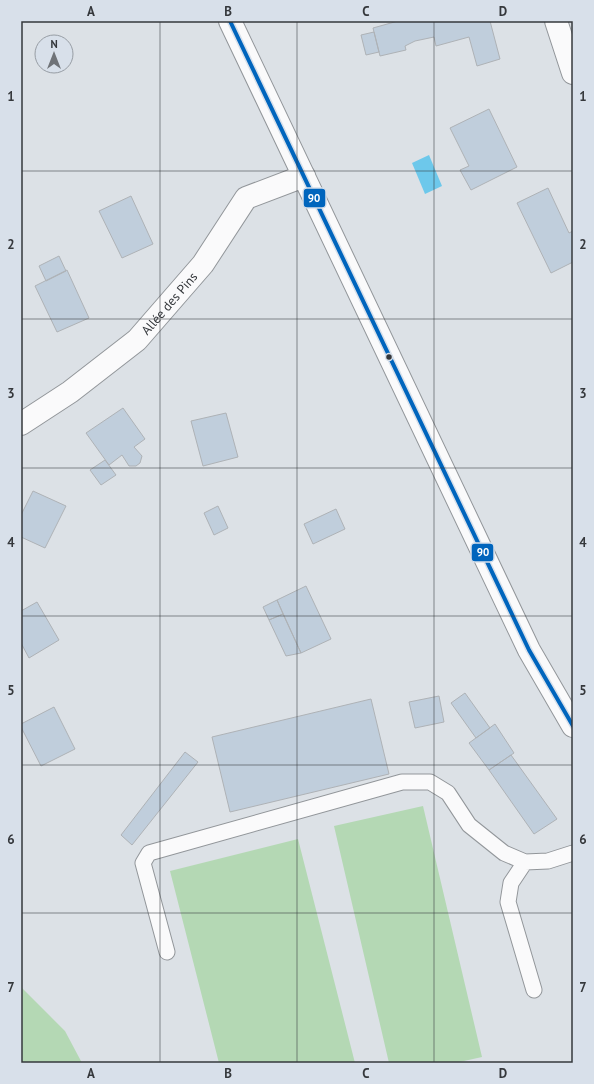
<svg xmlns="http://www.w3.org/2000/svg" width="594" height="1084" viewBox="0 0 594 1084" font-family="'PT Sans',sans-serif">
<rect width="100%" height="100%" fill="#dce1e6"/>
<path fill="#b4d8b4" d="M423,806L482,1057L455,1063H389L334,826Z
M298,839L355,1063H219L170,871Z
M21,987L65,1031L82,1063H21Z"/>
<path fill="#6dc8eb" d="M429,155L442,186L425,194L412,163Z"/>
<path fill="#c0cedc" stroke="#aeb2b6" d="M490,21L500,59L477,66L469,37L436,46L434,37L415,41L405,46L406,50L380,56L373,28L398,21Z
M374,32L379,52L366,55L361,35Z
M489,109L517,167L471,190L460,170L469,166L450,128Z
M548,188L569,233L573,231V262L551,273L517,203Z
M131,196L153,244L122,258L99,211Z
M59,256L66,271L46,281L39,266Z
M67,270L89,318L57,332L35,286Z
M123,408L145,439L134,447L142,456L140,463L136,466H129L122,455L109,465L86,433Z
M226,413L238,457L203,466L191,421Z
M105,460L116,475L101,485L90,470Z
M33,491L66,506L45,548L21,537V515Z
M218,506L228,528L214,535L204,513Z
M336,509L345,529L313,544L304,524Z
M306,586L331,639L301,653L277,600Z
M277,600L283,614L269,620L263,607Z
M37,602L59,640L29,658L21,643V611Z
M283,614L301,653L286,656L269,620Z
M465,693L490,728L476,738L451,703Z
M439,696L444,722L415,728L409,702Z
M371,699L389,774L230,812L212,737Z
M54,707L75,749L41,766L21,727V724Z
M495,724L514,753L489,770L469,743Z
M185,752L198,762L132,845L121,835Z
M511,755L557,819L534,834L489,770Z"/>
<g fill="none" stroke-linecap="round" stroke-linejoin="round">
<g stroke="#92969a" stroke-width="17">
<path id="lane" d="M525,862L511,883L508,902L534,990
M167,952L143,863L149,853L402,782H430L448,793L469,825L504,853L525,862L548,861L573,853"/>
</g>
<g stroke="#92969a" stroke-width="24">
<g id="street">
<path d="M556,21L573,73"/>
<path id="s1" d="M21,424L70,392L137,340L203,264L246,198L304,176"/>
</g>
</g>
<g stroke="#92969a" stroke-width="24">
<path id="primary" d="M230,21L529,650L573,726"/>
</g>
<use href="#lane" stroke="#fafafb" stroke-width="15"/>
<use href="#street" stroke="#fafafb" stroke-width="22"/>
<use href="#primary" stroke="#fafafb" stroke-width="22"/>
<g stroke="#d8e0ea" stroke-width="7">
<path id="bus-1" d="M230,21L529,650L573,726"/>
</g>
<use href="#bus-1" stroke="#0065bd" stroke-width="4"/>
</g>
<path fill="none" stroke="#35383c" stroke-width="1" stroke-opacity="0.55" d="M160,21V1063M297,21V1063M434,21V1063M21,171H573M21,319H573M21,468H573M21,616H573M21,765H573M21,913H573"/>
<circle fill="#35383c" stroke="#d8e0ea" stroke-width="1.5" cx="389" cy="357" r="3.5"/>
<g text-anchor="middle" dominant-baseline="central" stroke-width="3" stroke-linejoin="round" paint-order="stroke">
<g font-size="13" fill="#35383c" stroke="#d8e0ea">
<text stroke="none"><textPath href="#s1" startOffset="192">Allée des Pins</textPath></text>
</g>
</g>
<g stroke="#d8e0ea" stroke-width="1.5">
<rect x="303" y="188" width="23" height="20" rx="4" fill="#0065bd"/>
<rect x="471" y="543" width="23" height="19" rx="4" fill="#0065bd"/>
</g>
<g font-size="11" text-anchor="middle" font-weight="bold" fill="#fff">
<text x="314" y="202">90</text>
<text x="483" y="556">90</text>
</g>
<rect width="594" height="1084" fill="none" stroke="#d8e0ea" stroke-width="44"/>
<g transform="translate(54 54)"><circle r="19" fill="#d8e0ea" stroke="#979da4"/>
<path d="M0-3L7 15L0 10L-7 15Z" fill="#6f7378"/>
<text y="-6" font-size="11" font-weight="bold" text-anchor="middle" fill="#35383c">N</text>
</g>
<rect x="22" y="22" width="550" height="1040" fill="none" stroke="#35383c" stroke-width="1.5"/>
<g font-size="13" text-anchor="middle" font-weight="bold" fill="#35383c">
<text x="91" y="16">A</text>
<text x="228" y="16">B</text>
<text x="366" y="16">C</text>
<text x="503" y="16">D</text>
<text x="11" y="101">1</text>
<text x="583" y="101">1</text>
<text x="11" y="249">2</text>
<text x="583" y="249">2</text>
<text x="11" y="398">3</text>
<text x="583" y="398">3</text>
<text x="11" y="547">4</text>
<text x="583" y="547">4</text>
<text x="11" y="695">5</text>
<text x="583" y="695">5</text>
<text x="11" y="844">6</text>
<text x="583" y="844">6</text>
<text x="11" y="992">7</text>
<text x="583" y="992">7</text>
<text x="91" y="1078">A</text>
<text x="228" y="1078">B</text>
<text x="366" y="1078">C</text>
<text x="503" y="1078">D</text>
</g>
</svg>
